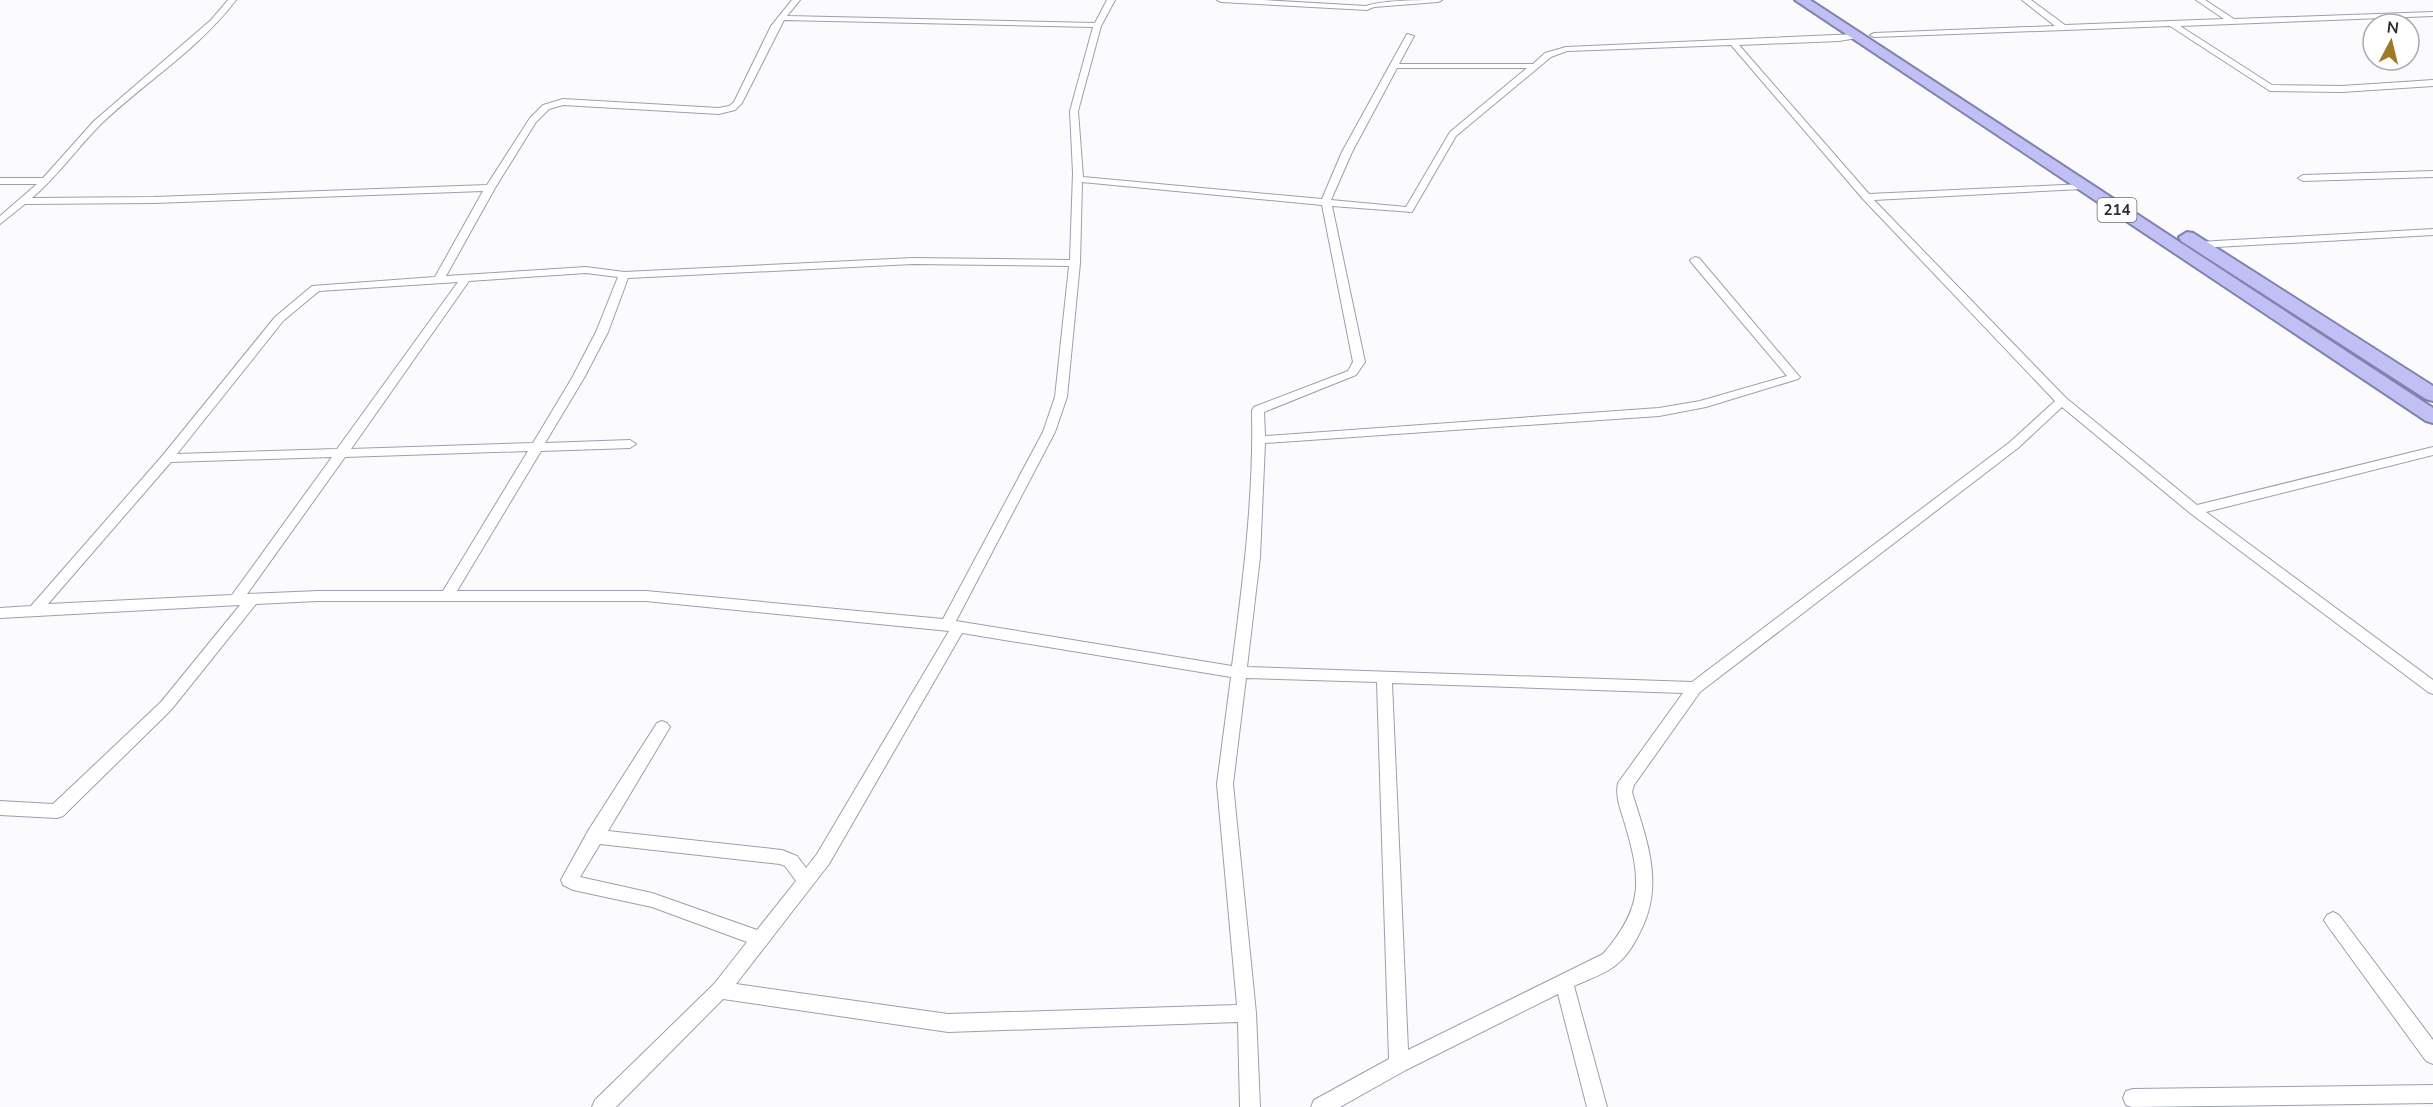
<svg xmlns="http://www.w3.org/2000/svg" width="2433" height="1107" viewBox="0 0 2433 1107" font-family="'Nunito Sans',sans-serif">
<rect width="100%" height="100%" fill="#fbfbfe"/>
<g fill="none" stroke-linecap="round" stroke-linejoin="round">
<g stroke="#9d9eae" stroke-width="2">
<path id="minor" d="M228,0H236C199,49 145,82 101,124C77,148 58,176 32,198L154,197L487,185L530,118L543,105L563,99L719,108L729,106L734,102L771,26L792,0H800L787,16L1095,23L1107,0H1115L1101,26L1078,111L1083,177L1322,199L1342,152L1407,34L1414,36L1399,64H1533L1545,53L1566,47L1857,34V38L1839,41L1739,45L1869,194L2084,184L2086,186L2081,189L1874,200L2066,398L2197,505L2433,447V455L2206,512L2433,680V694L2428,692L2190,513L2062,407L2018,448L1700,692L1634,785L1632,792C1647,842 1666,886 1638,936C1633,946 1625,958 1616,965C1605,974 1587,980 1574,986L1607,1107H1587L1558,994L1406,1070L1340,1107H1311L1314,1100L1389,1059L1377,682L1246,678L1233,784L1256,1013L1260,1107H1240L1238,1022L948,1032L723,999L616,1107H592L595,1100L714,984L747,942L652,907L573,890L563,885L561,880L588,831L657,723L662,721L667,723L670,727L608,831L782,850L797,856L806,868L817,854L949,631L646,601H318L256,604L171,710L63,816L57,818L0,815V801L53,804L161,702L240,605L0,618V608L31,606L163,455L275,317L312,286L435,277L483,191L154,203L25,204L0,224V216L37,184H0V178H43L94,121L211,20ZM784,20L1093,27L1070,111L1073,173L1070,260L913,258L624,272L586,267L446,276L495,188L536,122L549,109L563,105L719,114L735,110L742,103ZM1731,45L1863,199L2055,401L2010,442L1692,682L1247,667L1260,557L1265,443L1659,416L1706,407L1798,379L1800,377L1798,375L1699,258L1695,257L1690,260L1691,262L1787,376L1700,401L1659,408L1265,436L1264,412L1356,375L1365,362L1332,206L1412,212L1456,136L1551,57L1567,51ZM1397,68H1527L1450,132L1406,207L1331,200L1352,152ZM1082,182L1322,205L1353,362L1348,371L1254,407L1252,410C1254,496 1243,581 1232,666L956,621L1055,432L1067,397L1080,263ZM913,264L1069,266L1055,397L1043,432L943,619L646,591H457L541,451L630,448L636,444L630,440L545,443L584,378L608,332L628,278ZM586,273L618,277L596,332L572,378L533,443L351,449L469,281ZM458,282L337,449L177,454L283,321L319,291ZM528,451L443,591H318L247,594L345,457ZM332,457L232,595L48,604L171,462ZM962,633L1231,677L1217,784L1237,1005L948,1014L736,984L829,864ZM1392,683L1683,693L1618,783C1615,797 1621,810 1625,824C1642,881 1643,908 1603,954L1408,1050ZM600,844L780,864L785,866L796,881L757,930L652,893L580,877Z
M1217,0H1263L1366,6C1382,0 1422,0 1442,0L1438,2L1374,7L1367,10L1221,2Z
M2022,0H2031L2065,25L2224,19L2196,0H2205L2234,19L2433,12V16L2180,26L2272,85L2342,86L2433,80V86L2342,92L2270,91L2170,26L1874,37L1870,35L1874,33L2055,26Z
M2433,171V177L2303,181L2298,178L2303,175Z
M2433,229V235L2198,248L2193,245L2198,242Z
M2333,912L2339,915L2433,1040V1064L2426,1061L2327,925L2324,920L2327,915Z
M2433,1085V1103L2132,1107L2126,1105L2123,1098L2126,1091L2133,1089Z"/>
</g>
<g stroke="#8282af" stroke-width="4">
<path id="trunk" d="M1795,0H1810L2433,408V423L2426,421Z
M2187,232L2193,233L2433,386V401L2426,399L2181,241L2179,237Z"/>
</g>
<use href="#minor" fill="#fff" fill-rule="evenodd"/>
<use href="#trunk" fill="#c0c0f4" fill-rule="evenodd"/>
</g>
<g text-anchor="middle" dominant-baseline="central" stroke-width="4.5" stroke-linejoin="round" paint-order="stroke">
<rect fill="#fff" stroke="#6b6b70" stroke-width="1.5" x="2097.5" y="198" width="39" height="24" rx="4.5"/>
<g font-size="15" font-weight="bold" fill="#2c2c33">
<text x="2117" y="210">214</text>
</g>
</g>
<g transform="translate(2391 42) rotate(7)"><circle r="28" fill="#ffffff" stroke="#ababad" stroke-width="1.5"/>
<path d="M0-4.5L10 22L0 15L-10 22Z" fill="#a07927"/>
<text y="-9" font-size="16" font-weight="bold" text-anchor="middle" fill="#2c2c33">N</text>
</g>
</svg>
